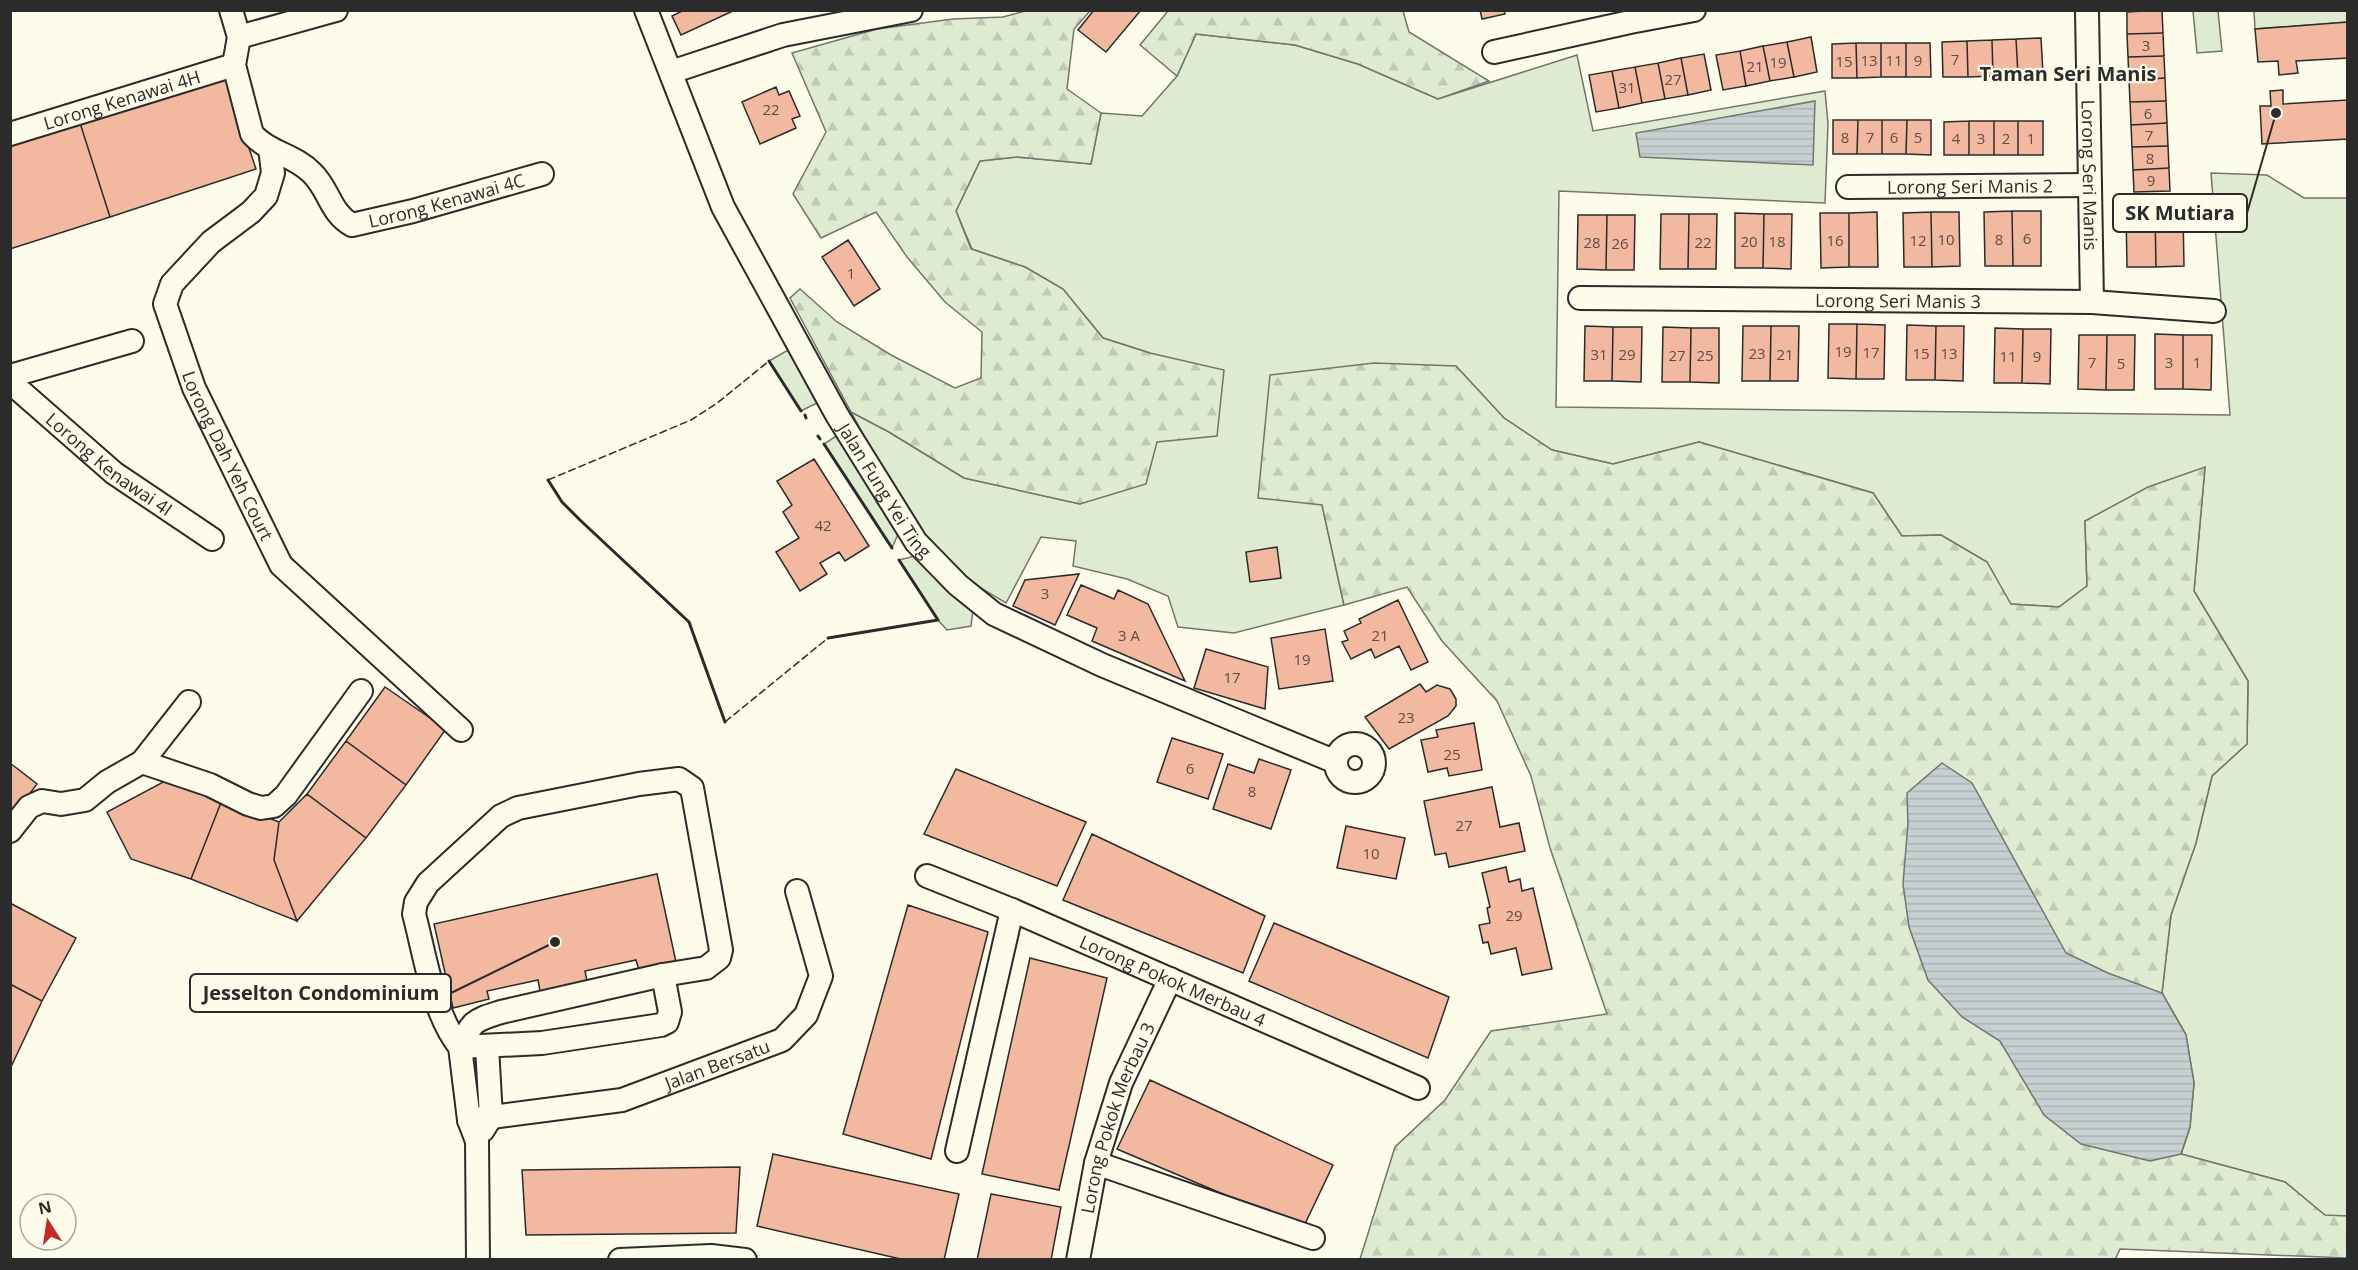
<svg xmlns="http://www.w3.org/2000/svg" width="2358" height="1270" viewBox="0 0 2358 1270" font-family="'Open Sans',sans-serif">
<defs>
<pattern id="forest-firs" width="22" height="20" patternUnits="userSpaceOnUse" patternTransform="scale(1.5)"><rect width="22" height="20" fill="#deebd1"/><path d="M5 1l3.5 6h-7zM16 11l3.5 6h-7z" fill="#bfcab4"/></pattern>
<pattern id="water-rules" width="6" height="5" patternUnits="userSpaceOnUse" patternTransform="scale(1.5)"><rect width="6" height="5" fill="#c7d0d0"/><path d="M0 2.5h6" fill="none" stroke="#abb3b3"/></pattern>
</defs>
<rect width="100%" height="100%" fill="#fdfbea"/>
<path fill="#deebd1" stroke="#74746e" stroke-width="1.5" d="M2193,11H2218L2222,51L2197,53Z
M2254,11H2347V22L2255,29Z
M1196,34L1295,45L1358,64L1438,99L1577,55L1593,131L1825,91L1828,124L1825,203L1559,191L1556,407L2230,415L2211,173L2267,175L2304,198H2347V1216H2325L2285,1182L2181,1154L2190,1127L2186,1035L2162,993L2171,915L2196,843L2212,776L2247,744L2248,681L2194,591L2205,468L2085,521L2087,586L2059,607L2010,604L1987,562L1941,535L1902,536L1873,493L1699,442L1613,464L1552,450L1504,418L1456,366L1322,505L1344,605L1234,633L1178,627L1168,596L1127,579L1073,566L1076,541L1041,537L1006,603L974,584L939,556L905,510L851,412L889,432L964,478L1080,504L1150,353L1103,338L1063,289L1025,267L972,249L956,211L980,161L1017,157L1091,164L1101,113L1142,116L1177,76Z
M788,350L819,402L801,411L769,361Z
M838,435L899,532L892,548L824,444Z
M915,556L944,588L973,610L971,626L947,630L938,620L899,560Z"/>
<path fill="url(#forest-firs)" stroke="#74746e" stroke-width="1.5" d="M1025,11H1090L1074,29L1067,89L1101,113L1091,164L1017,157L980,161L956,211L971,249L1025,267L1063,289L1103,338L1150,353L1224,370L1217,436L1157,442L1146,484L1080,504L964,478L889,432L851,412L790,298L800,289L837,322L891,355L955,388L981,378L982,332L945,302L907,257L876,212L821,238L793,194L826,132L792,53L877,29L953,19L1003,17Z
M1168,11H1403L1409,32L1489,81L1438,99L1358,64L1295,45L1196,34L1177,76L1140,45Z
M1374,363L1456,366L1504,418L1552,450L1613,464L1699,442L1873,493L1902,536L1941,535L1987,562L2011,604L2059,607L2087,586L2085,521L2148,487L2205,467L2194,591L2248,681L2247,744L2212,776L2196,843L2171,915L2162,993L2186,1035L2194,1083L2190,1127L2181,1154L2285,1182L2325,1215L2347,1216V1258L2120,1249L2115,1260L1360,1259L1395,1147L1445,1100L1491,1031L1607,1014L1550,848L1531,776L1497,701L1442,641L1407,587L1344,605L1322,505L1258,498L1270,375Z"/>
<path fill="url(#water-rules)" stroke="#74746e" stroke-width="1.5" d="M1815,101L1813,165L1640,157L1636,133Z
M1942,763L1972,783L2066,953L2108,973L2162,993L2186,1035L2194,1083L2190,1127L2181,1154L2150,1161L2081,1144L2044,1115L2000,1041L1962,1017L1928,980L1909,927L1903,884L1908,823L1907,793Z"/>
<path fill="#f2b8a0" stroke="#2b2b2b" stroke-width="1.5" d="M684,10H735L681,35L672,16Z
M1094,10H1141L1106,52L1078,30Z
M1480,10H1504L1505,14L1482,19Z
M2162,10L2163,33L2127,34V12Z
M2348,22V58L2296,61L2298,73L2279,75L2278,61L2258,62L2255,29Z
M2163,33L2164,56L2128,57L2127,34Z
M1811,37L1817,72L1794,77L1787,42Z
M2041,38L2043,74L2018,75L2016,39Z
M2016,39L2018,75L1993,76L1992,40Z
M1992,40L1993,76L1968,77L1967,41Z
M1967,41L1968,77H1943L1942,42Z
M1787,42L1794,77L1770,81L1763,46Z
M1856,43L1857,78H1832V44Z
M1856,43H1881V77L1857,78Z
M1881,43H1906V77H1881Z
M1906,43H1930L1931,77H1906Z
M1763,46L1770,81L1746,86L1740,51Z
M1740,51L1746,86L1723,90L1716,55Z
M1704,54L1711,90L1688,95L1681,58Z
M2164,56L2165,78L2129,80L2128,57Z
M1681,58L1688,95L1665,99L1658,63Z
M1658,63L1665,99L1642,103L1635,67Z
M1635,67L1642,103L1619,108L1612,71Z
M1612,71L1619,108L1596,112L1589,75Z
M225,76L256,169L110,217L80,123Z
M2165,78L2166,101L2130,102L2129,80Z
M776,87L779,95L789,91L800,116L792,119L796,128L760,144L742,102Z
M2283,90V104L2348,100V139L2262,144L2260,106H2271L2270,91Z
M2166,101L2167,123L2131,125L2130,102Z
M1833,120H1858L1857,154H1833Z
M1858,120H1882V154H1857Z
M1882,120H1907L1906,154H1882Z
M1907,120H1931V155L1906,154Z
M1969,121V155H1944V122Z
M1969,121H1994V155H1969Z
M1994,121H2018V155H1994Z
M2018,121H2043V155H2018Z
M80,123L110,217L10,249V145Z
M2167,123L2168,146L2132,147L2131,125Z
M2168,146L2169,168L2133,170L2132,147Z
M2169,168L2170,191L2134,192L2133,170Z
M2012,211H2041V266H2013Z
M2012,211L2013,266H1985L1984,212Z
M2183,211L2184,266L2156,267L2155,212Z
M1877,212L1878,267H1849V213Z
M1931,212L1932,267H1904L1903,213Z
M1931,212H1959L1960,266L1932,267Z
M2126,212H2155L2156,267H2127Z
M1735,213L1764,214L1763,268H1735Z
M1820,213H1849V267L1821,268Z
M1661,214H1689L1688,269H1660Z
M1689,214H1717L1716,269H1688Z
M1764,214H1792L1791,269L1763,268Z
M1578,215H1607L1606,270L1577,269Z
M1607,215H1635L1634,270H1606Z
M848,240L880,289L854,306L822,257Z
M1829,324H1857L1856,379L1828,378Z
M1857,324L1885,325L1884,379H1856Z
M1907,325L1936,326L1935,380H1906Z
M1585,326L1613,327L1612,381H1584Z
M1743,326H1771L1770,381H1742Z
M1771,326H1799L1798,381H1770Z
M1936,326H1964L1963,381L1935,380Z
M1613,327H1642L1641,382L1612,381Z
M1663,327L1691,328L1690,382H1662Z
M1691,328H1719V383L1690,382Z
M1995,328L2023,329L2022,383H1994Z
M2023,329H2051L2050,384L2022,383Z
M2155,334L2183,335V389H2155Z
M2079,335H2107L2106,390L2078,389Z
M2107,335H2135L2134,390H2106Z
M2183,335H2212L2211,390L2183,389Z
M814,459L869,546L845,561L839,552L820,563L827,574L800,591L776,552L799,538L783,512L792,505L777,481Z
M1277,547L1281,578L1250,582L1246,552Z
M1079,574L1055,625L1013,606L1025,580Z
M1081,585L1114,599L1118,590L1148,604L1185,681L1092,641L1097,628L1067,615Z
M1398,600L1428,662L1411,670L1399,646L1375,658L1371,649L1351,659L1342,642L1348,640L1344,631L1361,623L1359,619Z
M1325,629L1333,681L1279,689L1271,638Z
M1206,649L1268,667L1265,709L1194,688Z
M1420,684L1426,692L1437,685L1450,689L1456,699V706L1448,716L1389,749L1365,717Z
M385,687L446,729L406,785L346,741Z
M1474,723L1482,770L1449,776L1447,768L1428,772L1421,740L1438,737L1436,730Z
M1172,738L1223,754L1208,799L1157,782Z
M346,741L406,785L366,838L307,794Z
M1259,759L1291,770L1271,829L1213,809L1228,764L1254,773Z
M10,763L37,784L10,820Z
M956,769L1086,822L1057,886L924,834Z
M165,781L222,800L191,879L131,859L107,812Z
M1492,787L1500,827L1519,823L1525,851L1449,867L1446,853L1435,855L1424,801Z
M307,794L366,838L297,921L274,860L279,822Z
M222,800L279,822L274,860L297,921L191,879Z
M1346,826L1405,838L1396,879L1337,868Z
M1092,834L1265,916L1243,973L1063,900Z
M1506,867L1509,882L1520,879L1522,891L1533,888L1552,969L1522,975L1516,948L1491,954L1488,942L1483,943L1479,925L1490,923L1487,908L1490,907L1482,873Z
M657,874L676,962L639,970L636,960L585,971L587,981L540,991L538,980L487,991L489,999L453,1008L434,924Z
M10,903L76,938L42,1001L10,984Z
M908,905L988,932L931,1159L843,1134Z
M1274,923L1449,997L1428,1058L1249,981Z
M1030,958L1107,978L1059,1190L982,1174Z
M10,984L42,1001L10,1069Z
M1150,1080L1333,1165L1303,1228L1117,1149Z
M773,1154L959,1194L944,1260H905L757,1226Z
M740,1167L736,1233L526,1235L522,1170Z
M991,1194L1061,1207L1051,1260H977Z"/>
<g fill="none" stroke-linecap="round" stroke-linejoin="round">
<g stroke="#2b2b2b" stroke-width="26">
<g id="minor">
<path id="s1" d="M231,10L239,37L234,65L252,134C269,153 295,155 312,173C329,189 330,213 352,225L413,211L542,174"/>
<path id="s2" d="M646,10L723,207L837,415L916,542L958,585L994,614L1102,665L1336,762"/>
<path id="s3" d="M2087,10L2092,302"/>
<path d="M239,37L336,10"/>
<path d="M1494,52L1630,22L1694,10"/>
<path d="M671,72L783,35L911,10"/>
<path id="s4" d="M10,134L234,65"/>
<path id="s5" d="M270,148L273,173L266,196L251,212L211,242L172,284L165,304L194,388L281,565L461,730"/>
<path id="s6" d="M1848,187L2090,185"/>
<path id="s7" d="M1580,298L2092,302L2214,311"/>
<path d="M10,376L132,341"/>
<path id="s8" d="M10,382L114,473L212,539"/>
<circle cx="1355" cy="763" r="19"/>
<path d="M142,762L189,702"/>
<path d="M10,831L29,807L42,801L61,804L85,800L107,782L142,762L210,785L248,804L261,808L274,806L286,795L361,691"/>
<path id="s9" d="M927,876L1012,910L1418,1088"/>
<path d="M460,1047C473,1020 473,1021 501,1012L663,975L706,968L719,958L721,950L692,788L679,779L639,784L518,808L501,816L428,883L416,902L414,914C425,955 433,1014 460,1047L469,1120L477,1141L478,1260"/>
<path d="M460,1047L542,1043L661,1025L667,1022L670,1012L663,975"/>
<path id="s10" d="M469,1120L622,1100L782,1040L806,1015L821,976L797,891"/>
<path d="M483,1130L491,1117L487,1047"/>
<path d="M957,1151L1012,910"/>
<path d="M1096,1163L1313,1238"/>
<path d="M620,1260L711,1256L745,1260"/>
<path id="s11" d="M1078,1260L1096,1163L1121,1083L1170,979"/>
</g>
</g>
<use href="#minor" stroke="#fdfbea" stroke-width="22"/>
<path stroke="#2b2b2b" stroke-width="1.5" stroke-dasharray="8 3" stroke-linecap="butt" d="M548,480L691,420L716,404L769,361
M725,722L828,638"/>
<path stroke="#2b2b2b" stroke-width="3" d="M769,361L801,411
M805,415L806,418
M818,436L820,439
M824,444L892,548
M548,480L562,502L580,520L689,622L725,722
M828,638L938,620L899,560"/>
</g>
<g text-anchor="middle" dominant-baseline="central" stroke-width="4.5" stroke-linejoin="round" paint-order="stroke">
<g font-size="15" fill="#5d4e48">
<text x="2146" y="45">3</text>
<text x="1955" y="59">7</text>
<text x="1869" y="60">13</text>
<text x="1894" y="60">11</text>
<text x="1918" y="60">9</text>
<text x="1844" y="61">15</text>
<text x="1778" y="62">19</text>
<text x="1755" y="66">21</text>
<text x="1673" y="79">27</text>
<text x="1627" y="87">31</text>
<text x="771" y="109">22</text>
<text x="2148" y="113">6</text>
<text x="2149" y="135">7</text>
<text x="1845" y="137">8</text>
<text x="1870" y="137">7</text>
<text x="1894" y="137">6</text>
<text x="1918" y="137">5</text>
<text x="1956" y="138">4</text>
<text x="1981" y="138">3</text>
<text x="2006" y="138">2</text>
<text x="2031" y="138">1</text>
<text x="2150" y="158">8</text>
<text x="2151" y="180">9</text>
<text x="2027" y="238">6</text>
<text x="1946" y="239">10</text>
<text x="1999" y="239">8</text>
<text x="1835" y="240">16</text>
<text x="1918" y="240">12</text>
<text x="1749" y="241">20</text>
<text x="1777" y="241">18</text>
<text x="1592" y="242">28</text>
<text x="1703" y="242">22</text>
<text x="1620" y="243">26</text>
<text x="851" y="273">1</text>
<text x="1843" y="351">19</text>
<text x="1871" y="352">17</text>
<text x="1757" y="353">23</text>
<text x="1921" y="353">15</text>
<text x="1949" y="353">13</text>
<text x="1599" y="354">31</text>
<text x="1627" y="354">29</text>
<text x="1785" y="354">21</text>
<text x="1677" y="355">27</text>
<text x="1705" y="355">25</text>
<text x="2008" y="356">11</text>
<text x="2037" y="356">9</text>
<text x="2092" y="362">7</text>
<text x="2169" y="362">3</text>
<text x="2197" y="362">1</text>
<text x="2121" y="363">5</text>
<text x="823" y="525">42</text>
<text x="1045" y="593">3</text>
<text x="1129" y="635">3 A</text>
<text x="1380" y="635">21</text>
<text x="1302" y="659">19</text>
<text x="1232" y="677">17</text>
<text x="1406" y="717">23</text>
<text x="1452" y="754">25</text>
<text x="1190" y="768">6</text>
<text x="1252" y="791">8</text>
<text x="1464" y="825">27</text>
<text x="1371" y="853">10</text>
<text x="1514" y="915">29</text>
</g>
<g font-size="18" fill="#2b2b2b" stroke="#fdfbea">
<text stroke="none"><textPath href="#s4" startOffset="117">Lorong Kenawai 4H</textPath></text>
<text stroke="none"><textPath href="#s3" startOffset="165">Lorong Seri Manis</textPath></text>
<text stroke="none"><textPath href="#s6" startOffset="122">Lorong Seri Manis 2</textPath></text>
<text stroke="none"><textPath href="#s1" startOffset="364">Lorong Kenawai 4C</textPath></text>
<text stroke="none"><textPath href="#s7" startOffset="318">Lorong Seri Manis 3</textPath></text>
<text stroke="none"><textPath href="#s5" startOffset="364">Lorong Dah Yeh Court</textPath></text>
<text stroke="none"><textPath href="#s8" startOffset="129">Lorong Kenawai 4I</textPath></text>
<text stroke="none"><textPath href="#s2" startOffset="538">Jalan Fung Yei Ting</textPath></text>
<text stroke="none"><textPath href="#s9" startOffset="267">Lorong Pokok Merbau 4</textPath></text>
<text stroke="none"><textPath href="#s10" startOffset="256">Jalan Bersatu</textPath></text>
<text stroke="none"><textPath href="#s11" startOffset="148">Lorong Pokok Merbau 3</textPath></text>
</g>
<g font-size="20" font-weight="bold" fill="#2b2b2b" stroke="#fdfbea">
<text x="2068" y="73">Taman Seri Manis</text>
</g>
</g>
<path fill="none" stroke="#2b2b2b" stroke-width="2" d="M2276 113L2247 213M555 942L451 993"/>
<g fill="#2b2b2b" stroke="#fdfbea" stroke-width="2">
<circle cx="2276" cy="113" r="6"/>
<circle cx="555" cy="942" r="6"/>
</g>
<g fill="#fdfbea" stroke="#2b2b2b" stroke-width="2">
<rect x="2113" y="194" width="134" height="38" rx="6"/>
<rect x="190" y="974" width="261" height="38" rx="6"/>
</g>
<g font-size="20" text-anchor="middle" font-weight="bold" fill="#2b2b2b">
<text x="2180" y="220">SK Mutiara</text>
<text x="321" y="1000">Jesselton Condominium</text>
</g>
<rect width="2358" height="1270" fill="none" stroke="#2b2b2b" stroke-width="24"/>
<g transform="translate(48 1222) rotate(348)"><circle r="28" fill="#fdfbea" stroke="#a9a89e" stroke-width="1.5"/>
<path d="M0-4.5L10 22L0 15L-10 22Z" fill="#c62828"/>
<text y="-9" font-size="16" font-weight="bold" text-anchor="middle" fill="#2b2b2b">N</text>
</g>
</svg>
